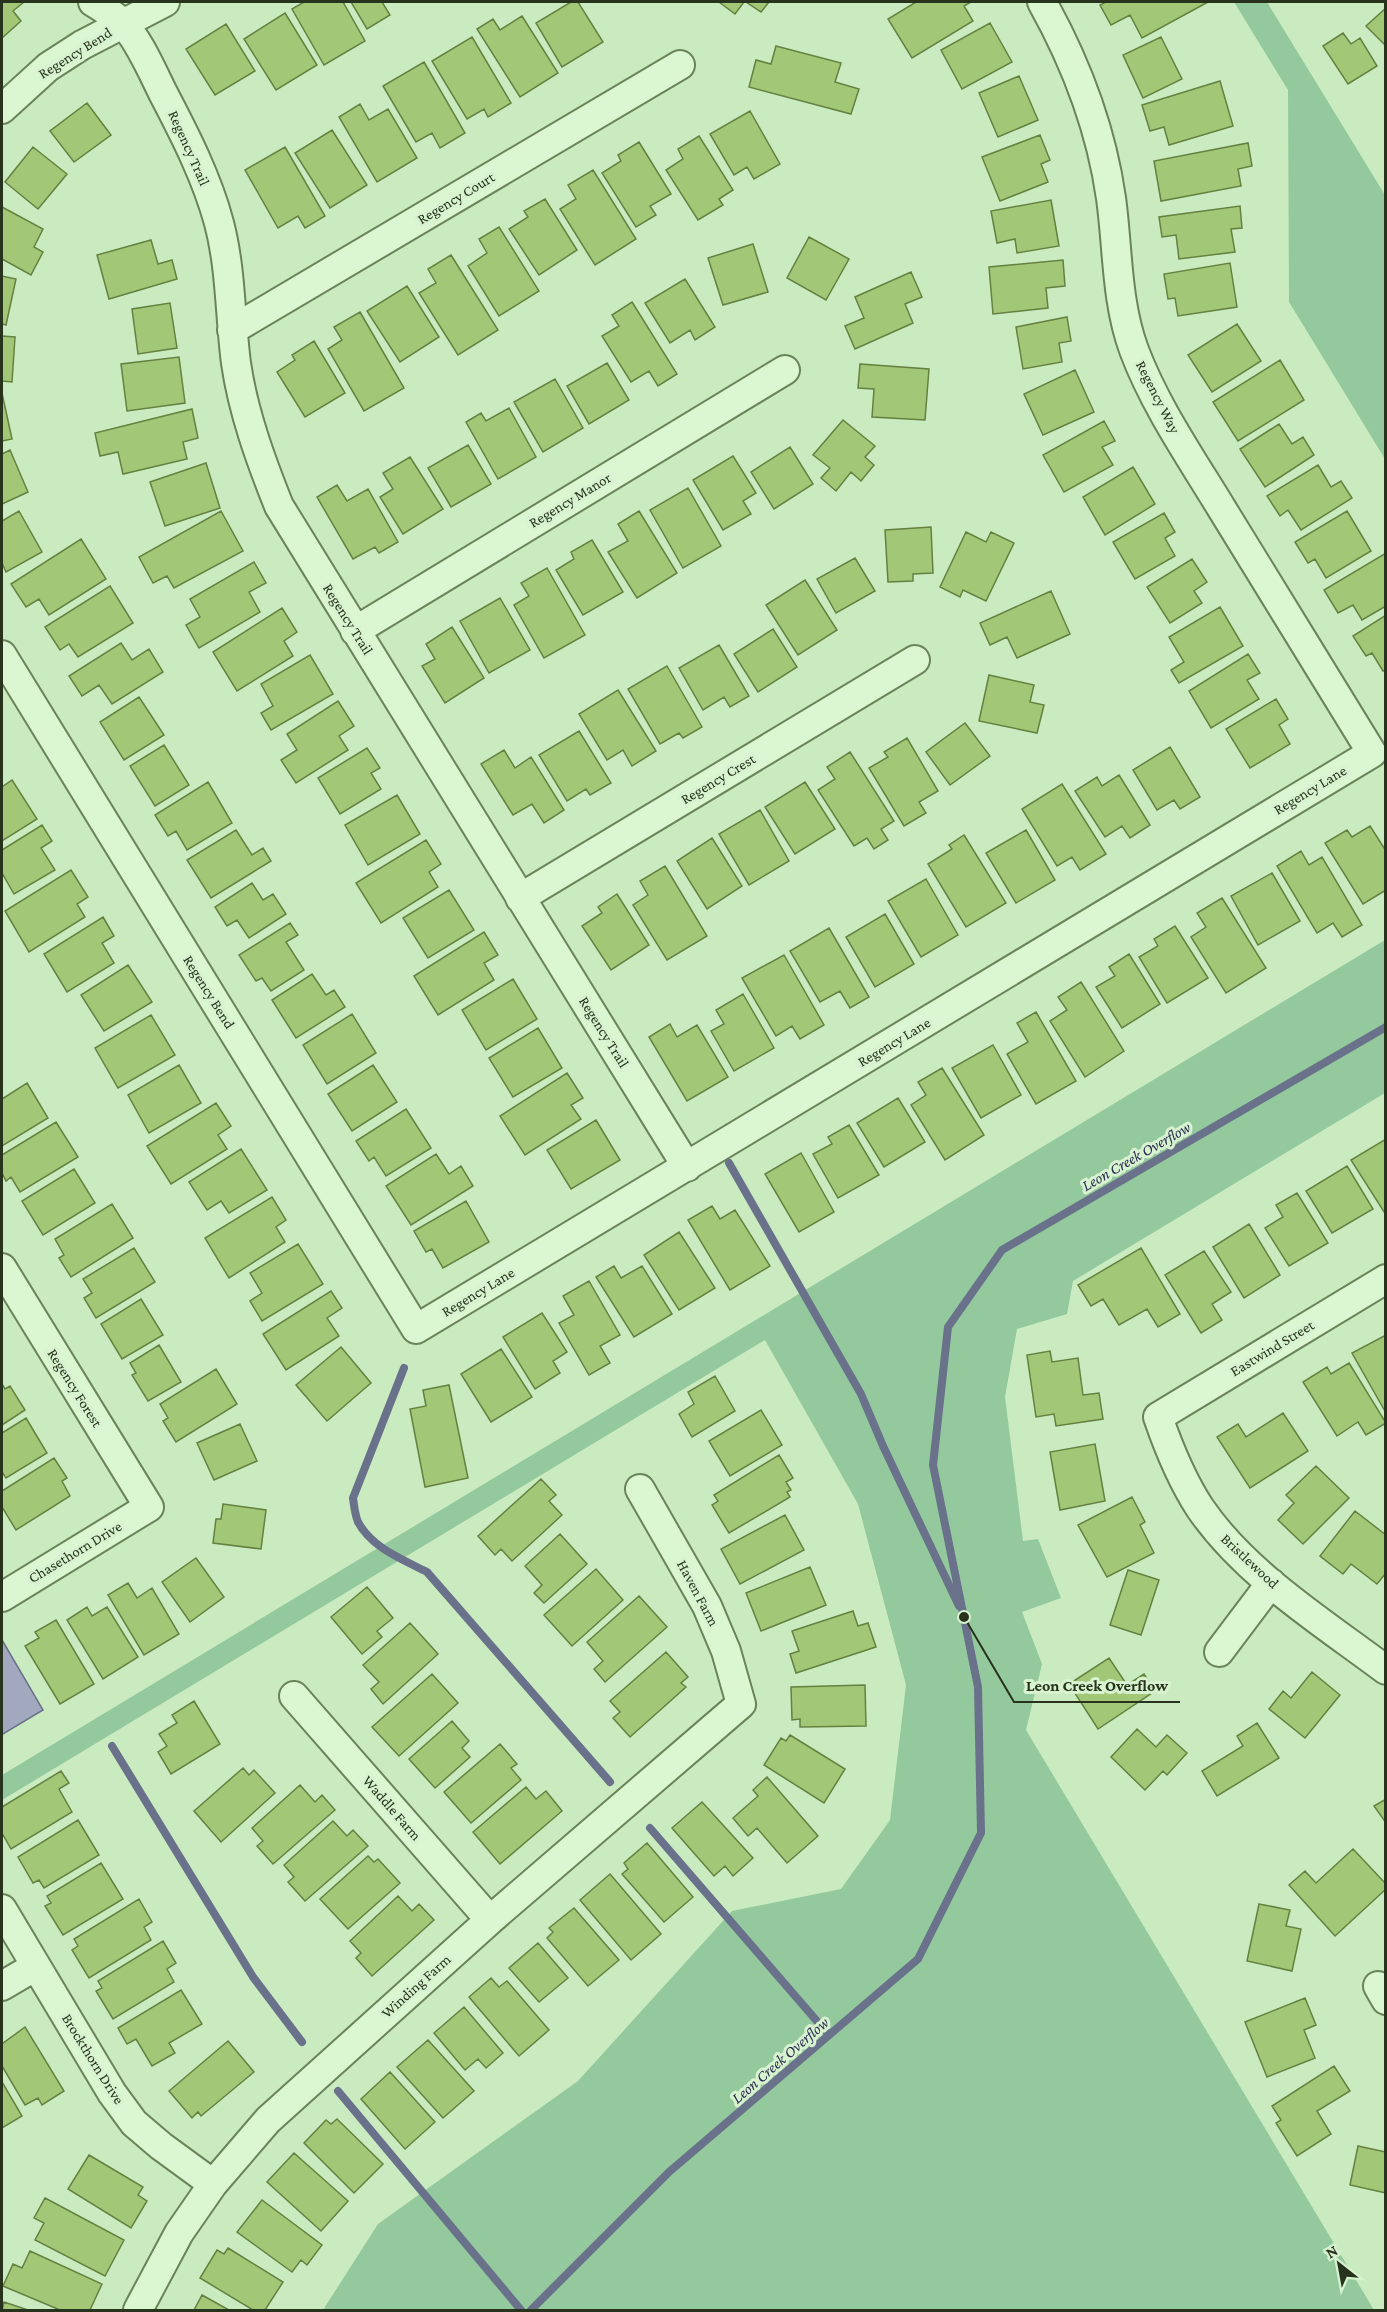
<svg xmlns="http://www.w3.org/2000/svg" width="1387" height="2312" viewBox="0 0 1387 2312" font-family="'Crimson Pro',serif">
<rect width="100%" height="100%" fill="#caebc0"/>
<path fill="#94c99d" d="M1234,2H1267L1385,195V459L1289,302L1288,90Z
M1385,940V1093L1073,1281L1067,1314L1017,1329L1005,1397L1023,1541L1038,1539L1061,1598L1022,1612L1042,1664L1026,1730L1374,2310H323L378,2224L578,2081L732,1911L841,1889L890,1820L906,1685L858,1504L765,1340L2,1800V1775Z"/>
<path fill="#a2a9be" stroke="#6a718b" stroke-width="1.5" d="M2,1640L43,1710L3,1734L2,1732Z"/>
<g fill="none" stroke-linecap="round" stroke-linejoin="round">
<path stroke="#6a718b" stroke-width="8" d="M729,1163L861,1394L883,1446L959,1606
M404,1368L353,1498C354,1506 355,1515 358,1522C372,1548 402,1559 427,1572L610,1782
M112,1746L253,1977L302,2042
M650,1828L829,2035
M338,2091L521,2310
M531,2310L669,2172L918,1959L981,1833L978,1687L933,1465L948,1327L1002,1250L1386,1027"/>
</g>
<path fill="#a2c877" stroke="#648140" stroke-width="1.5" d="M2,2H24L13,11L21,21L2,38Z
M304,2H343L365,41L324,65L292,9Z
M351,2H382L390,15L367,29Z
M571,2H578L603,42L562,67L536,23Z
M719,2H744L735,14Z
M746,2H769L761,12Z
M916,2H971L964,6L973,21L912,58L888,19Z
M1106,2H1208L1142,38L1130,15L1111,25L1100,5Z
M1386,8V46L1366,26Z
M285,13L317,65L276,90L244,39Z
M522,16L558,73L520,97L477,29L493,19L500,30Z
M990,23L1012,62L962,89L941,50Z
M226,24L255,71L215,95L186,49Z
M1343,33L1351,44L1360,38L1377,66L1348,84L1323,46Z
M472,37L511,103L488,117L484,109L467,119L432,61Z
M1161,37L1182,79L1143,98L1123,55Z
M776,46L841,63L835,82L859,89L851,114L749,87L756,60L771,64Z
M424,62L465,133L440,148L432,133L416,142L383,86Z
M1019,76L1038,120L998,137L979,93Z
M1220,81L1233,126L1169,145L1164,127L1150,131L1142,105Z
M87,103L111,135L74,162L50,131Z
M360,104L369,120L388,109L417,158L377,182L339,117Z
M750,111L780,164L754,179L747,167L734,175L710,134Z
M332,130L367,185L330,208L295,153Z
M1040,135L1050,160L1041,164L1048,182L1000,201L982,157Z
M699,136L733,190L719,199L723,205L698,220L666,170L683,159L678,149Z
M639,142L671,194L650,206L656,215L636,227L602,173L621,161L618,155Z
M1248,143L1252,166L1238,169L1241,186L1161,201L1154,161Z
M33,147L67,174L38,209L5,182Z
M285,147L325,216L305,228L298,216L278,228L245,170Z
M593,170L636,239L595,265L560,209L576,199L568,185Z
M545,199L577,250L539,275L509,229L528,217L524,211Z
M1051,200L1059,246L1017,253L1015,239L997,243L991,211Z
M1240,206L1242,228L1231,229L1235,252L1179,259L1176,235L1162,237L1159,217Z
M2,207L43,229L34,247L43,252L31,275L2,259Z
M499,227L539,291L499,316L468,266L487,253L479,239Z
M809,237L849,259L826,300L787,278Z
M151,240L158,264L172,260L177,279L109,299L97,255Z
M753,244L768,292L723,305L708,258Z
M451,255L498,330L458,355L419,293L436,283L428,269Z
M1063,260L1065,286L1046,288L1048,308L993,314L989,267Z
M1230,263L1237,307L1178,316L1175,298L1168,299L1164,274Z
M911,272L922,297L905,304L913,323L855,349L845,326L864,318L855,297Z
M2,276L16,279L6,325L2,324Z
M685,279L715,327L695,340L690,330L670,343L645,303Z
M407,286L439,337L400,362L367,311Z
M632,302L677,374L658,386L649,371L631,382L602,336L619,326L612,315Z
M170,303L177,348L138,354L132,309Z
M360,312L404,388L364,411L328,349L342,340L334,327Z
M1067,317L1071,341L1059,343L1062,362L1023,369L1016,327Z
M1237,324L1261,361L1212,392L1188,355Z
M2,336L15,337L12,382L2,381Z
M314,341L345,393L305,417L277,372L295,360L292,355Z
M179,357L185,403L127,411L121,364Z
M1280,360L1304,400L1238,441L1213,402Z
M607,363L629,400L589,424L567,386Z
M860,364L929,369L925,420L872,417L874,389L858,388Z
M1075,370L1094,412L1043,435L1024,394Z
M555,379L583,428L543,452L514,402Z
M2,393L12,439L2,441Z
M509,408L536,457L498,479L466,422L481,413L486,421Z
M192,409L198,438L183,442L187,459L123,474L118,452L100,456L95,433Z
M843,420L875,446L865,457L874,465L861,481L851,472L836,491L821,478L830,468L813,455Z
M1104,421L1115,441L1102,447L1113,465L1064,492L1043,455Z
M1279,424L1292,444L1303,437L1314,455L1265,487L1240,449Z
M468,445L491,484L451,507L428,468Z
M790,447L813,484L774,509L751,472Z
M10,450L28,492L2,504V454Z
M733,456L756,493L743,501L751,514L723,530L693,480Z
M410,457L443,509L403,534L380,497L393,489L383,473Z
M206,463L220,508L165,526L150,482Z
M1318,465L1331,487L1341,481L1352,498L1301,530L1288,510L1280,516L1267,496Z
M1133,467L1155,504L1105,535L1083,497Z
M337,485L347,501L368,489L398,542L379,553L375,547L353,559L317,497Z
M688,488L721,546L683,568L650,510Z
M19,511L42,552L6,572L2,563V521Z
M221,511L243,551L174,588L167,576L153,583L139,557Z
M639,511L677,573L637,598L608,552L628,541L618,524Z
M1347,511L1371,551L1326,578L1315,559L1308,563L1295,542Z
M1164,513L1175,532L1165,538L1175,556L1135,579L1113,542Z
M931,527L933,573L913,574V581L888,582L885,530Z
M966,532L986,542L991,532L1014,543L986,601L963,590L960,597L940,587Z
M81,539L106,579L49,615L39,599L26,607L11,584Z
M592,540L623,592L583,615L556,570L574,559L571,552Z
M1386,553V606L1362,620L1353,605L1338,613L1324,590Z
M855,558L875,591L836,613L817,579Z
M1192,559L1207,582L1194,591L1202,603L1170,623L1147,587Z
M254,562L266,583L249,592L260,612L199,648L186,625L200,617L190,599Z
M547,568L585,635L544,658L514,605L529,596L521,583Z
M805,580L837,630L798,655L766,605Z
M110,586L133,623L78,657L69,644L60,650L45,627Z
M1051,591L1070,634L1017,658L1007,637L990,645L980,623Z
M500,598L530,650L489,673L460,621Z
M1220,607L1243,646L1179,683L1171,670L1184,662L1169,637Z
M282,608L297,632L284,641L293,656L237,691L213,652Z
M1386,615V670L1383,671L1372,653L1366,656L1353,636Z
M452,627L484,678L445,703L422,666L435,659L426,644Z
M773,629L797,667L758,692L734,654Z
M121,643L132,660L149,649L163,672L112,704L99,685L82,696L69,676Z
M719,645L749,696L730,707L724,697L703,710L679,668Z
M1248,654L1260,673L1247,680L1259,699L1211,728L1189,691Z
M310,655L333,694L271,730L261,713L273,706L261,684Z
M667,666L702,727L683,738L679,733L660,744L628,689Z
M989,675L1034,685L1030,702L1044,705L1037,733L979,721Z
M618,690L656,751L632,766L623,750L607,760L579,714Z
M139,697L164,735L124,760L100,722Z
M1276,699L1288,719L1279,725L1290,744L1250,768L1226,729Z
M338,701L354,726L339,736L348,750L296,783L281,760L297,750L287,734Z
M965,723L990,756L950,785L926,752Z
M579,731L611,783L590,795L586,789L567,801L539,755Z
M907,738L938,791L919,802L926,813L904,826L869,768L888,757L884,752Z
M164,745L189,785L155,806L130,766Z
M1170,747L1200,797L1180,809L1174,800L1157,810L1133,770Z
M367,748L380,768L371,773L381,789L340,814L318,778Z
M504,750L515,768L531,757L564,810L544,823L532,804L513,815L481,764Z
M850,752L894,821L881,829L888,840L874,849L867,838L854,846L818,790L835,779L827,767Z
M1119,775L1150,825L1130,838L1122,826L1105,837L1075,791L1097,777L1102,786Z
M12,780L37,819L2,841V787Z
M208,782L232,823L187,850L176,831L168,836L155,815Z
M805,782L835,829L795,854L765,807Z
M1062,784L1106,854L1080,870L1072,857L1057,866L1022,809Z
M397,795L420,834L368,865L345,825Z
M760,810L789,861L749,885L719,834Z
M42,825L52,841L41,848L55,870L14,894L2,873V850Z
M1370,826L1386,851V890L1363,904L1325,843L1347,830L1352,837Z
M236,830L252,855L263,848L271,861L211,898L187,860Z
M1026,830L1055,880L1016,903L986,853Z
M964,835L1006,903L966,927L928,864L952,849L949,845Z
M712,838L742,886L707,909L677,861Z
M426,840L441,864L429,872L438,887L381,923L356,883Z
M1301,851L1309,865L1322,857L1362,925L1342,937L1333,923L1317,933L1277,866Z
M665,866L707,936L667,960L633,905L648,895L640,881Z
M71,870L88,897L77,904L85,917L29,952L5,911Z
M1272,873L1300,921L1258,945L1231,896Z
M926,879L958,935L921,957L888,901Z
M252,883L263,900L273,894L286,914L249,938L237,920L227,926L215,907Z
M449,890L474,930L428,958L403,918Z
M617,894L649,945L611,970L582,926L602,913L598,907Z
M1222,898L1266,968L1226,993L1191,937L1206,927L1197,913Z
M885,914L914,964L875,987L846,937Z
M103,917L114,936L102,943L114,963L67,992L44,954Z
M290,923L298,935L286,942L304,970L271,991L262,978L256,981L239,955Z
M1175,926L1208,978L1167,1003L1139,957L1158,946L1154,939Z
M829,928L869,997L850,1008L840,991L820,1002L790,951Z
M484,932L498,955L484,963L494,980L438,1015L414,976Z
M1129,954L1160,1004L1122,1028L1096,987L1115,976L1109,967Z
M784,955L824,1025L800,1039L792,1026L776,1036L742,978Z
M128,965L152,1002L104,1031L81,995Z
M312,974L326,995L334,990L345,1007L296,1038L272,1000Z
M513,979L537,1019L486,1050L462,1010Z
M1081,982L1124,1051L1085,1077L1050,1021L1067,1010L1058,997Z
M743,994L774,1048L734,1071L711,1031L724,1024L716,1010Z
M1036,1012L1076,1081L1036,1104L1007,1054L1028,1042L1017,1023Z
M352,1014L376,1053L327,1084L303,1045Z
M151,1015L175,1055L118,1088L95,1048Z
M670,1024L677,1037L697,1025L728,1077L687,1101L649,1037Z
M538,1028L562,1068L513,1097L489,1058Z
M993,1045L1021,1095L981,1118L952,1068Z
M179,1065L201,1103L149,1133L128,1095Z
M373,1065L397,1102L352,1131L328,1094Z
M942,1068L984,1135L945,1160L911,1105L926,1095L918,1082Z
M567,1073L583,1098L571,1105L581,1119L525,1155L500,1116Z
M27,1083L48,1118L2,1146V1099Z
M898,1098L925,1142L884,1167L857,1123Z
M216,1103L231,1126L218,1135L227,1149L171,1184L147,1146Z
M406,1109L431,1148L386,1176L374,1157L369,1161L356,1141Z
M596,1120L620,1160L571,1189L547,1150Z
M56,1122L78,1157L20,1192L11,1177L6,1181L2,1173V1155Z
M849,1125L879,1175L838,1198L813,1154L832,1144L828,1137Z
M1386,1139V1215L1351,1160Z
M241,1149L267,1190L229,1213L221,1201L207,1210L189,1182Z
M801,1153L834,1212L799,1232L765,1174Z
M436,1154L449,1174L461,1166L473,1186L411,1225L386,1186Z
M1347,1166L1373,1209L1332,1233L1306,1191Z
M74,1169L95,1203L43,1235L22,1201Z
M1297,1193L1328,1243L1289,1266L1265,1228L1283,1217L1276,1205Z
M272,1197L286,1220L276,1227L285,1242L229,1278L205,1238Z
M466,1201L489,1242L443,1268L432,1249L426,1252L414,1231Z
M112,1204L133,1238L71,1277L59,1258L64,1255L55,1239Z
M712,1206L720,1219L735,1210L770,1266L730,1290L688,1220Z
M1249,1224L1280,1275L1244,1298L1213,1247Z
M679,1232L715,1288L679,1310L644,1255Z
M298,1244L323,1284L262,1321L250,1301L262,1293L250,1273Z
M134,1248L155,1282L96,1318L84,1298L92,1293L83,1279Z
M1141,1248L1180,1314L1158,1327L1147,1309L1119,1325L1103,1299L1091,1306L1078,1285Z
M1204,1251L1231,1292L1212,1304L1222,1320L1201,1333L1165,1275Z
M614,1266L621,1278L642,1266L672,1314L634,1337L596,1277Z
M589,1281L620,1335L600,1346L610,1363L589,1375L559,1323L574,1315L563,1296Z
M331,1291L342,1308L327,1318L339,1336L286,1370L263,1334Z
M141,1299L163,1335L122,1359L101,1324Z
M542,1313L567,1352L553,1361L560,1373L535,1389L503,1337Z
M1386,1335V1413L1352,1353Z
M159,1345L181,1382L148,1401L132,1375L136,1373L130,1363Z
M341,1347L371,1383L327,1421L296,1385Z
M501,1349L532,1397L491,1422L461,1374Z
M1050,1351L1052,1362L1078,1358L1083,1395L1099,1393L1103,1419L1056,1426L1054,1414L1036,1417L1027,1355Z
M1349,1363L1386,1423L1366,1435L1358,1422L1337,1436L1303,1382L1327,1367L1331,1374Z
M216,1369L237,1404L176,1442L163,1421L168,1418L160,1404Z
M715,1376L735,1411L692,1437L679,1414L694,1404L688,1392Z
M2,1384L5,1389L10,1386L25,1410L2,1425Z
M449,1385L468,1478L425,1487L410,1409L426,1406L423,1390Z
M761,1410L782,1445L730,1476L709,1441Z
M1283,1413L1308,1451L1250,1488L1217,1437L1238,1424L1246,1437Z
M26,1418L47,1453L6,1478L2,1472V1433Z
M240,1424L257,1461L214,1480L197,1443Z
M1095,1444L1105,1501L1060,1510L1050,1452Z
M779,1455L793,1478L786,1482L791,1490L787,1492L790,1497L729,1533L712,1505L718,1501L714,1495Z
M54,1458L67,1478L62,1481L70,1496L16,1530L2,1507V1491Z
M1316,1466L1349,1498L1303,1544L1278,1520L1294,1503L1286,1495Z
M541,1479L556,1495L549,1501L562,1515L512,1561L501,1549L495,1555L478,1536Z
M1132,1497L1145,1522L1140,1525L1154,1553L1107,1577L1078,1525Z
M223,1504L266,1510L261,1549L213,1543L216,1519H221Z
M1355,1511L1386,1535V1573L1377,1584L1351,1564L1343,1574L1320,1556Z
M785,1515L804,1550L740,1584L721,1549Z
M560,1534L587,1564L544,1603L534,1593L542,1585L525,1566Z
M196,1558L224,1597L190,1622L162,1582Z
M810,1567L826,1605L761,1631L746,1593Z
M596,1569L623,1600L572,1646L544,1615Z
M1128,1570L1159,1580L1141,1635L1110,1625Z
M128,1583L137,1598L152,1588L179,1634L144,1655L108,1595Z
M367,1587L393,1618L377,1631L382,1637L362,1654L331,1617Z
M639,1596L667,1627L605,1682L594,1669L603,1661L587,1642Z
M87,1607L92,1616L107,1607L138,1657L103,1679L67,1620Z
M853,1611L858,1626L868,1623L876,1647L796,1673L790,1654L799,1651L792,1631Z
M56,1620L94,1684L60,1704L25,1646L39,1638L35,1632Z
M410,1623L438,1654L383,1704L371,1689L379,1682L363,1665Z
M666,1652L688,1677L681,1683L686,1687L630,1737L613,1718L620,1712L610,1701Z
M1109,1658L1127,1685L1144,1674L1155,1691L1098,1729L1069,1684Z
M1312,1672L1340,1695L1305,1738L1269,1709L1283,1691L1291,1698Z
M432,1674L458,1703L399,1756L372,1727Z
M865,1685L866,1726L800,1727V1719L792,1720L791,1687Z
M194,1701L220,1744L171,1774L158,1752L167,1746L159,1734L177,1723L172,1715Z
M452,1721L469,1741L462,1748L470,1757L435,1788L409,1759Z
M1257,1723L1279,1758L1217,1796L1202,1771L1243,1746L1237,1736Z
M1137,1729L1156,1747L1167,1735L1187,1753L1167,1775L1163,1771L1145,1790L1111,1757Z
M790,1735L845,1769L824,1803L764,1765L781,1738L786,1741Z
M500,1744L517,1764L511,1768L521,1780L471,1823L444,1792Z
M243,1768L249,1775L254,1770L275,1793L221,1842L194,1811Z
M61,1771L69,1783L59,1789L72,1812L11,1849L2,1833V1807Z
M767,1777L818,1836L787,1863L757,1828L748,1836L733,1818L758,1796L753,1790Z
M300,1785L315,1802L322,1795L335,1810L273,1864L257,1846L263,1841L252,1828Z
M526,1787L536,1799L546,1791L562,1811L500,1864L473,1832Z
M1386,1799V1823L1374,1806Z
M702,1802L753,1858L733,1876L725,1866L714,1876L672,1828Z
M78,1820L99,1855L44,1888L39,1880L33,1883L18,1857Z
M333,1821L347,1836L353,1830L368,1846L305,1901L288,1882L294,1877L284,1865Z
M647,1843L693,1897L664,1922L622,1874L628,1869L624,1863Z
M1353,1849L1386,1884V1889L1335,1936L1289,1885L1305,1871L1316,1883Z
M368,1856L374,1862L378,1859L400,1883L348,1929L320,1899Z
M101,1863L123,1899L63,1935L45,1906L51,1903L47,1896Z
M610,1874L661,1934L631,1960L580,1900Z
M398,1896L412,1911L419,1904L434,1920L372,1976L356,1958L361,1953L350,1941Z
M139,1899L152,1922L144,1927L151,1940L89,1978L72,1950L78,1946L74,1939Z
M1259,1904L1290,1910L1286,1926L1301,1929L1292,1971L1247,1961Z
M574,1908L619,1960L588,1986L547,1938L553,1932L549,1928Z
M163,1941L176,1963L167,1969L174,1982L113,2019L96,1991L102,1988L98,1981Z
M538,1943L568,1978L539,2002L509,1968Z
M491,1978L499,1987L507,1981L549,2030L519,2056L469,1997Z
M181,1990L202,2024L169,2043L175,2053L152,2066L136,2039L127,2044L118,2028Z
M1305,1998L1316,2025L1304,2030L1315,2058L1267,2077L1245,2022Z
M464,2007L503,2053L486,2068L478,2059L465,2070L434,2033Z
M25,2027L64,2091L42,2105L38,2098L25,2105L2,2066V2044Z
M428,2040L474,2091L443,2118L397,2067Z
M228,2041L254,2072L201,2116L198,2112L192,2118L169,2091Z
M1334,2066L1350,2091L1317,2111L1331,2134L1297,2156L1276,2123L1281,2120L1272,2106Z
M390,2072L435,2122L405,2149L361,2099Z
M2,2082L22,2116L2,2128Z
M337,2119L383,2164L354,2193L304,2143L326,2120L331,2124Z
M1358,2146L1386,2152V2193L1350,2185Z
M294,2153L348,2201L321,2231L267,2182Z
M89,2155L143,2187L138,2195L147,2201L131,2228L68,2189Z
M45,2198L124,2240L105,2276L35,2240L44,2223L34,2218Z
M262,2200L322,2245L307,2265L301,2260L292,2272L237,2232Z
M228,2248L283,2282L265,2310H253L200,2278L217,2250L224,2254Z
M30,2251L102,2284L90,2310H60L3,2286L13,2264L22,2268Z
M202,2295L229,2310H194Z
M4,2302L28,2310H2Z"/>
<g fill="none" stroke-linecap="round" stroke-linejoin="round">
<g stroke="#6a8359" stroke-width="32">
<path id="minor" d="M93,2C103,8 114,15 122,23C137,36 154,75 163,93C185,135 207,178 219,223C231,268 230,317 236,363C243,412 261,461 279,506L687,1167
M2,109L48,67L82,45L165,2
M232,330L680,65
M355,631L785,370
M2,655L416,1329L1372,753C1322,672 1272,590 1222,509C1191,458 1155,406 1134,350C1116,301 1118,249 1111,198C1101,128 1076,63 1042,2
M520,898L915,660
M2,1268L149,1507L2,1597
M1386,1279L1158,1417C1169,1449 1181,1479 1200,1508C1245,1574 1322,1622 1386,1670
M1219,1652L1271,1583
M294,1696L490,1920
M2,1909L112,2093L134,2123L161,2146L213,2184
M2,1986L36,1966
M1378,1986L1386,2000
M138,2310L179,2233L213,2184L268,2120L490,1920L741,1704L726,1651L707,1606L640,1489"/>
</g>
<use href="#minor" stroke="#dbf7d2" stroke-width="28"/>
</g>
<g text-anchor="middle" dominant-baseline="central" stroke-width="6" stroke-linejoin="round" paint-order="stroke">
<g font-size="15" fill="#27331c" stroke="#d7f3cf">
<text transform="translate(75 53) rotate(-32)">Regency Bend</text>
<text transform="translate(189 148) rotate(66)">Regency Trail</text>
<text transform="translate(456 198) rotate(-31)">Regency Court</text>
<text transform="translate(1158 397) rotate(63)">Regency Way</text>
<text transform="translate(570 500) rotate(-31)">Regency Manor</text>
<text transform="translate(348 619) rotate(58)">Regency Trail</text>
<text transform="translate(718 779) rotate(-31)">Regency Crest</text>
<text transform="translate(1310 790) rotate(-31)">Regency Lane</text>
<text transform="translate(209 992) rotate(58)">Regency Bend</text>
<text transform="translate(604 1032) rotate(58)">Regency Trail</text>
<text transform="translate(894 1042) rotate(-31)">Regency Lane</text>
<text transform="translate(478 1292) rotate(-31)">Regency Lane</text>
<text transform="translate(1272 1348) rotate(-31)">Eastwind Street</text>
<text transform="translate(75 1388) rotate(58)">Regency Forest</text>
<text transform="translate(75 1552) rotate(-31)">Chasethorn Drive</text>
<text transform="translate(1250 1561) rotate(43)">Bristlewood</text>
<text transform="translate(698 1593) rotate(62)">Haven Farm</text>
<text transform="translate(392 1808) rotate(49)">Waddle Farm</text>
<text transform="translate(416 1986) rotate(-42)">Winding Farm</text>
<text transform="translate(93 2059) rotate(58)">Brockthorn Drive</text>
</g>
<g font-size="16" font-style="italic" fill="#2c2d53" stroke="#d7f3cf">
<text transform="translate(1136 1156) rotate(-30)">Leon Creek Overflow</text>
<text transform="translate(780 2060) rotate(-41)">Leon Creek Overflow</text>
</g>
</g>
<path fill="none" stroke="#27331c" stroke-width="2" d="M964 1617L1014 1702H1180"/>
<circle fill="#27331c" stroke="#d7f3cf" stroke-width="2" cx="964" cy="1617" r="6"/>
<g font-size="16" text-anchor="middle" font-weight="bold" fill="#27331c" stroke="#d7f3cf" stroke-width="6" stroke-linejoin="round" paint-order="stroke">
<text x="1097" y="1691">Leon Creek Overflow</text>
</g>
<rect width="1387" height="2312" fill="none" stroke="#27331c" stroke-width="6"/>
<g transform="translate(1339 2264) rotate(329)" stroke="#d7f3cf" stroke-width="4.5" paint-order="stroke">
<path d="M0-4.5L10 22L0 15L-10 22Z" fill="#27331c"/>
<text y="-9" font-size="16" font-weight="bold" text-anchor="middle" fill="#27331c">N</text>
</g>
</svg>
